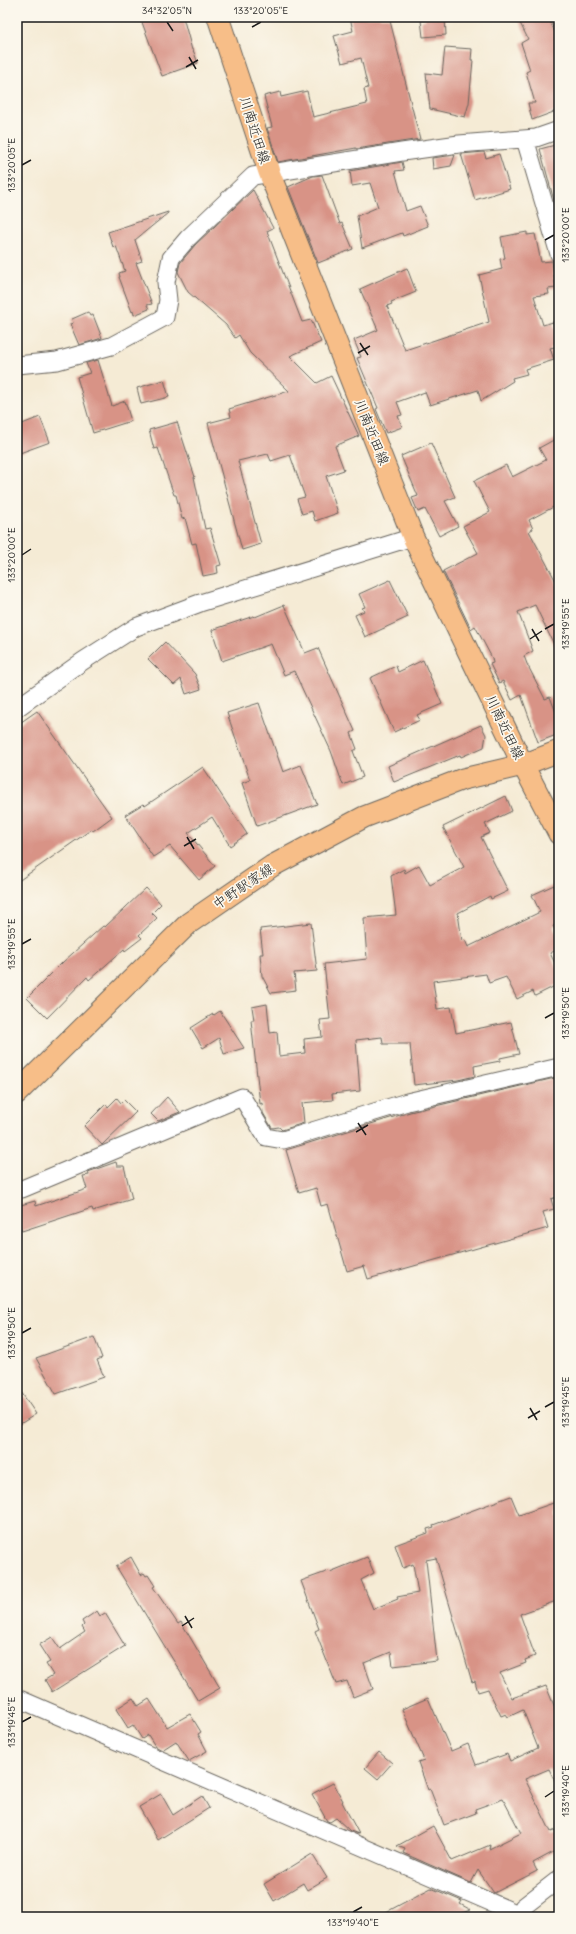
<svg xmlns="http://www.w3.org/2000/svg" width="576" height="1934" viewBox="0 0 576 1934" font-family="Delius,'Klee One',sans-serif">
<rect width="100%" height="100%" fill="#fbf7ec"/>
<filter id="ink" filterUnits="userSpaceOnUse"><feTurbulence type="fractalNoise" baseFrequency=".025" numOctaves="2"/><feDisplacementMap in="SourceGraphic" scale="8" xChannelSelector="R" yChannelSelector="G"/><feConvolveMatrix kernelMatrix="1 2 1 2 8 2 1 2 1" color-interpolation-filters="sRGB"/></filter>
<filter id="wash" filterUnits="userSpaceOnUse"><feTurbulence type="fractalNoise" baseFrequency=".012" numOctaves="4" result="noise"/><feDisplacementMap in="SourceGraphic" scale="16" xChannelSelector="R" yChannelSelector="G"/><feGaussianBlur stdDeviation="0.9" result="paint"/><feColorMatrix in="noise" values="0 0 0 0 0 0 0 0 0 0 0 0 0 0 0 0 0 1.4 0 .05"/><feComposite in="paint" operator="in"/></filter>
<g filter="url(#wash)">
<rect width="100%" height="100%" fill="#f5ebd5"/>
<g id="blocks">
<path fill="#d89386" d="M140,17H183L192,50H193L198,63L162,76Z
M350,17H389L420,139L356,149V148L278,162L267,128L272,127L264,96L280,92L281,97L307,91L313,117L367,104L364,89L368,88L361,58L342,63L334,36L353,31Z
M425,17H445L446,35L423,37L421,20H425Z
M517,17H548L559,41V110L532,120L528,103H535L526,72L530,70L521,43L528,39Z
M445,47L472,49L471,60H473L469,103L465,117L430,109L426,73L442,75Z
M559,144V203L555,204L540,149Z
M484,152L486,158L499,154L510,189L475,200L461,154Z
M455,155L451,166L433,169L432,158Z
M402,162L404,170L395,171L406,211L420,206L428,226L403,236L402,233L362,248L357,216L378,207L370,183L352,186L350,171Z
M322,175L340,224L342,223L353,249L318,263L288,187L313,176Z
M253,190L273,228L267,231L302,322L311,320L321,342L290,356L317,383L331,376L359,436L335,446L344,470L326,476L338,513L315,521L312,511L302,514L297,499L305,497L290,455L271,461L268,454L238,461L261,544L242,550L208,423L231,417L229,409L289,391L250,353L239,335L235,338L226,325L188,292L178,272L180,263L195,245Z
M168,212V213L135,240L142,261L136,263L152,304L147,305L149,309L134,315L133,311L132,312L119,277H120L119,273L125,271L116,246L113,247L108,232Z
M527,232V235L535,234L541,262L552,261L556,288L548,289L549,294L534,296L543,325L553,322L559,342V346L550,348L554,360L525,369L527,374L512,378L513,381L481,401L478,390L430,405L425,392L397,402L402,415L398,416L402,427L386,433L376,409L378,408L357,358L361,357L354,340L378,330L360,289L407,268L416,292L391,302L392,304L387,306L405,350L489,322L479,275L502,269L500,259L505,258L501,237Z
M88,312L90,316L93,315L102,338L79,345L70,324L73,323L72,319Z
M98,360L112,406L125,401L131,421L93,433L77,377L90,373L86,363Z
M164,380L169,397L141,404L137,388Z
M40,417L50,442L17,454V426Z
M177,422L195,477H194L205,529L210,528L221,565L217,566L218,573L203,576L196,543L192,544L185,518L182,519L176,495H174L158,448L154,449L149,430Z
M559,437V504L529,520L533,529L529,531L559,587V655L535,605L518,612L533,651L524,656L527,664L545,699L550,697L559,720V734L538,742L521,695L512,700L503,681L499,683L490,664L493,663L492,658L475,626L471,629L443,571L478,553L463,526L490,512L474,481L506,465L512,477L546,460L539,448Z
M431,443L455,497L445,501L458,526L439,536L425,509L418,512L412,498L418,496L401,456Z
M390,580L408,617L365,637L355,615L364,611L362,608L365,607L359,594Z
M284,605L305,653L318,648L355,731L351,733L357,749L353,751L363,777L343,785L331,751L294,671L284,675L271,644L222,661L212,630L254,616L255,617Z
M165,642L195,674L201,689L186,694L181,679L174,685L148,659Z
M423,660L442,704L417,715L420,720L394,732L370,678L396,666L398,672Z
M259,703L283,772L301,765L317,804L257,826L242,783L250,780L227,713Z
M37,711L112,817L93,831L92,829L17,882V725Z
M481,725L486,735L484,747L461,757L460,755L394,782L388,766Z
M203,767L247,834L230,846L212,817L188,833L215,866L199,880L170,846L153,857L125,815L143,804L145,806Z
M506,796L512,811L485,824L490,833L481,837L508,891L491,899L490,896L458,913L462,941L465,940L468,947L540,912L532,895L554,885L559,896V923L553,926L559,937V949L550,953L559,972V984L535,996L533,991L517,999L506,977L489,983L486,974L433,981L437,1009L451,1007L456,1033L511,1022L519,1054L500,1058V1061L474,1066L475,1076L458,1080L414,1085L410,1044H383L382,1037L356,1040L360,1091L332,1094L333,1100L302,1103L304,1123L282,1130L279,1127L272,1128L263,1113L262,1103L260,1104L251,1020H254L252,1007L267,1004L270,1033L277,1032L279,1056L305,1053L304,1039L322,1037L320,1020L330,1019L324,964L367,959L364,918L396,915L391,876L404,869L405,873L419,865L430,885L464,867L443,827Z
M146,888L161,904L152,913L157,918L139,935L142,938L125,951L124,949L89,980L87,977L47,1018L27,998L63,962L103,926L105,927Z
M311,923L317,971L294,973L296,990L271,993L262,976L260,954H263L260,929Z
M220,1011L244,1048L224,1054L219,1038L203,1048L191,1028L213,1014L214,1015Z
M559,1077V1196L551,1199L554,1209L543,1212L548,1228L368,1279L364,1266L347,1271L328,1204L321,1206L316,1188L299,1193L286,1150L410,1112Z
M167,1097L180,1112L158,1121L151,1114Z
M117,1098L121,1103L124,1100L136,1112L102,1145L84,1126L106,1104L108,1107Z
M116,1162L117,1166H124L132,1199L93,1211L92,1208L22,1231L17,1218V1206L35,1201L36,1206L87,1189L83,1176L89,1175L88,1172Z
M94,1337L102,1358L97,1360L104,1377L56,1394L36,1358Z
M17,1386L36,1414L17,1426Z
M511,1496L519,1515L559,1501V1600L520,1614L535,1656L525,1660L526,1663L500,1673L512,1698L546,1686L555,1708L559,1722V1789L549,1769L525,1779L551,1832L559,1829V1849L533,1863L537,1871L494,1893L478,1870L471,1883L403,1853L405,1849L397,1846L433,1826L452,1861L490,1845L489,1849L521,1833L503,1799L475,1809L476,1813L444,1825L430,1789L428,1790L418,1762L424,1760L402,1709L428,1698L451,1751L468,1744L476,1765L507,1754L510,1761L538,1748L523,1710L508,1717L506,1714L501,1716L488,1689L478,1692L475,1681L472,1682L436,1558L426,1560L437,1661L393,1666L391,1652L364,1663L373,1689L353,1697L347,1681L336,1684L315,1631L319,1629L301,1581L329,1571L330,1572L367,1557L374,1573L361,1580L373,1609L398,1599L397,1597L418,1593L413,1564L403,1568L395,1545L428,1533L427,1529L434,1527L433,1525Z
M131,1557L141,1575L144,1573L146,1576L148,1575L155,1586L153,1587L178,1624L181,1622L220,1688L198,1701L116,1566Z
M97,1611L100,1616L105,1613L125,1646L52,1692L45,1680L53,1675L46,1664L50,1662L39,1645L52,1637L60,1649L85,1632L82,1627L84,1625L82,1621Z
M133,1698L138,1706L149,1699L167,1727L190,1714L201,1732L198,1734L207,1751L189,1761L176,1741L162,1750L155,1746L148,1735L142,1739L133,1725L128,1728L116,1709Z
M379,1752L392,1763L378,1779L365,1768Z
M333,1783L343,1801L342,1802L359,1834L350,1831L336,1818L330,1822L327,1821L312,1794Z
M161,1794L173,1815L202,1796L209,1808L158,1840L139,1807Z
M312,1854L327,1878L307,1890L303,1883L274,1901L264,1884Z
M431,1888L462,1901L460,1904L471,1910L452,1917H377Z"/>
</g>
</g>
<g filter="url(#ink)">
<use href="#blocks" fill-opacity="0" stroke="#68645d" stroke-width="1"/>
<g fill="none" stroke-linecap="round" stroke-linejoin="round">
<g stroke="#68645d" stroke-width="19">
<path id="minor" d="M525,139L559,254
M17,365L57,361L111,346L165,317L168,300L166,282L171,258L188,238L253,176L402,152L459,144L536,138L559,130
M17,708L83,661L136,627L200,603L413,537
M17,1188L22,1189L242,1097L266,1137L283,1140L407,1102L559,1067
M17,1698L525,1917
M517,1917L523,1907L559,1879"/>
</g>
<g stroke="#68645d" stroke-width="23">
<path id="major" d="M218,17L269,172L413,537L523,765L559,834
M17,1093L189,923L272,866L364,817L463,779L523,765L559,751"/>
</g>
<use href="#minor" stroke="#fff" stroke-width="17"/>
<use href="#major" stroke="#f7be88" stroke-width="21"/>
</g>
</g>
<path fill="none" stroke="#1c1c1c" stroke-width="1.5" d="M167,22L173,31M252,27L261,22M189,57L196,69M186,67L198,60M22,165L31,160M545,240L554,235M360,343L368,355M358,353L370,346M22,555L31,549M532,629L539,641M545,629L554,624M530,639L542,631M187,837L194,849M184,846L196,839M22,944L31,939M545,1018L554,1013M358,1123L366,1135M356,1132L368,1125M22,1333L31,1328M545,1407L554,1402M530,1408L537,1420M528,1418L540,1411M185,1616L192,1628M182,1626L194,1618M22,1722L31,1717M545,1797L554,1791M353,1912L362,1907"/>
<g text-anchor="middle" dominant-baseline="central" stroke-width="3.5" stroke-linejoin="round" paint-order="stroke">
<g font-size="14" fill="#1c1c1c" stroke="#fbf7ec">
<text transform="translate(255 130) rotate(72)">川南近田線</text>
<text transform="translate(372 432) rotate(68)">川南近田線</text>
<text transform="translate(505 727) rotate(64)">川南近田線</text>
<text transform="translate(243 886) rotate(-34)">中野駅家線</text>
</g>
</g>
<rect width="576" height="1934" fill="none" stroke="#fbf7ec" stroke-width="44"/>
<rect x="22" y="22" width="532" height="1890" fill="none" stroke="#1c1c1c" stroke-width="1.5"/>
<g font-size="10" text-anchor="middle" fill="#1c1c1c">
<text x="167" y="14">34°32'05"N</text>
<text x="261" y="14">133°20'05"E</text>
<text transform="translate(11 165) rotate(-90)" y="4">133°20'05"E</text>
<text transform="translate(565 235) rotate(-90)" y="4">133°20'00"E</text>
<text transform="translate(11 555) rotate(-90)" y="4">133°20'00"E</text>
<text transform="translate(565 624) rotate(-90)" y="4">133°19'55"E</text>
<text transform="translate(11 944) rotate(-90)" y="4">133°19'55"E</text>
<text transform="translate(565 1013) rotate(-90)" y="4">133°19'50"E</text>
<text transform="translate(11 1333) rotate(-90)" y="4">133°19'50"E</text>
<text transform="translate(565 1402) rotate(-90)" y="4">133°19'45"E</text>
<text transform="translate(11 1722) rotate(-90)" y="4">133°19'45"E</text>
<text transform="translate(565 1791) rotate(-90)" y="4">133°19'40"E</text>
<text x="353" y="1926">133°19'40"E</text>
</g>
</svg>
